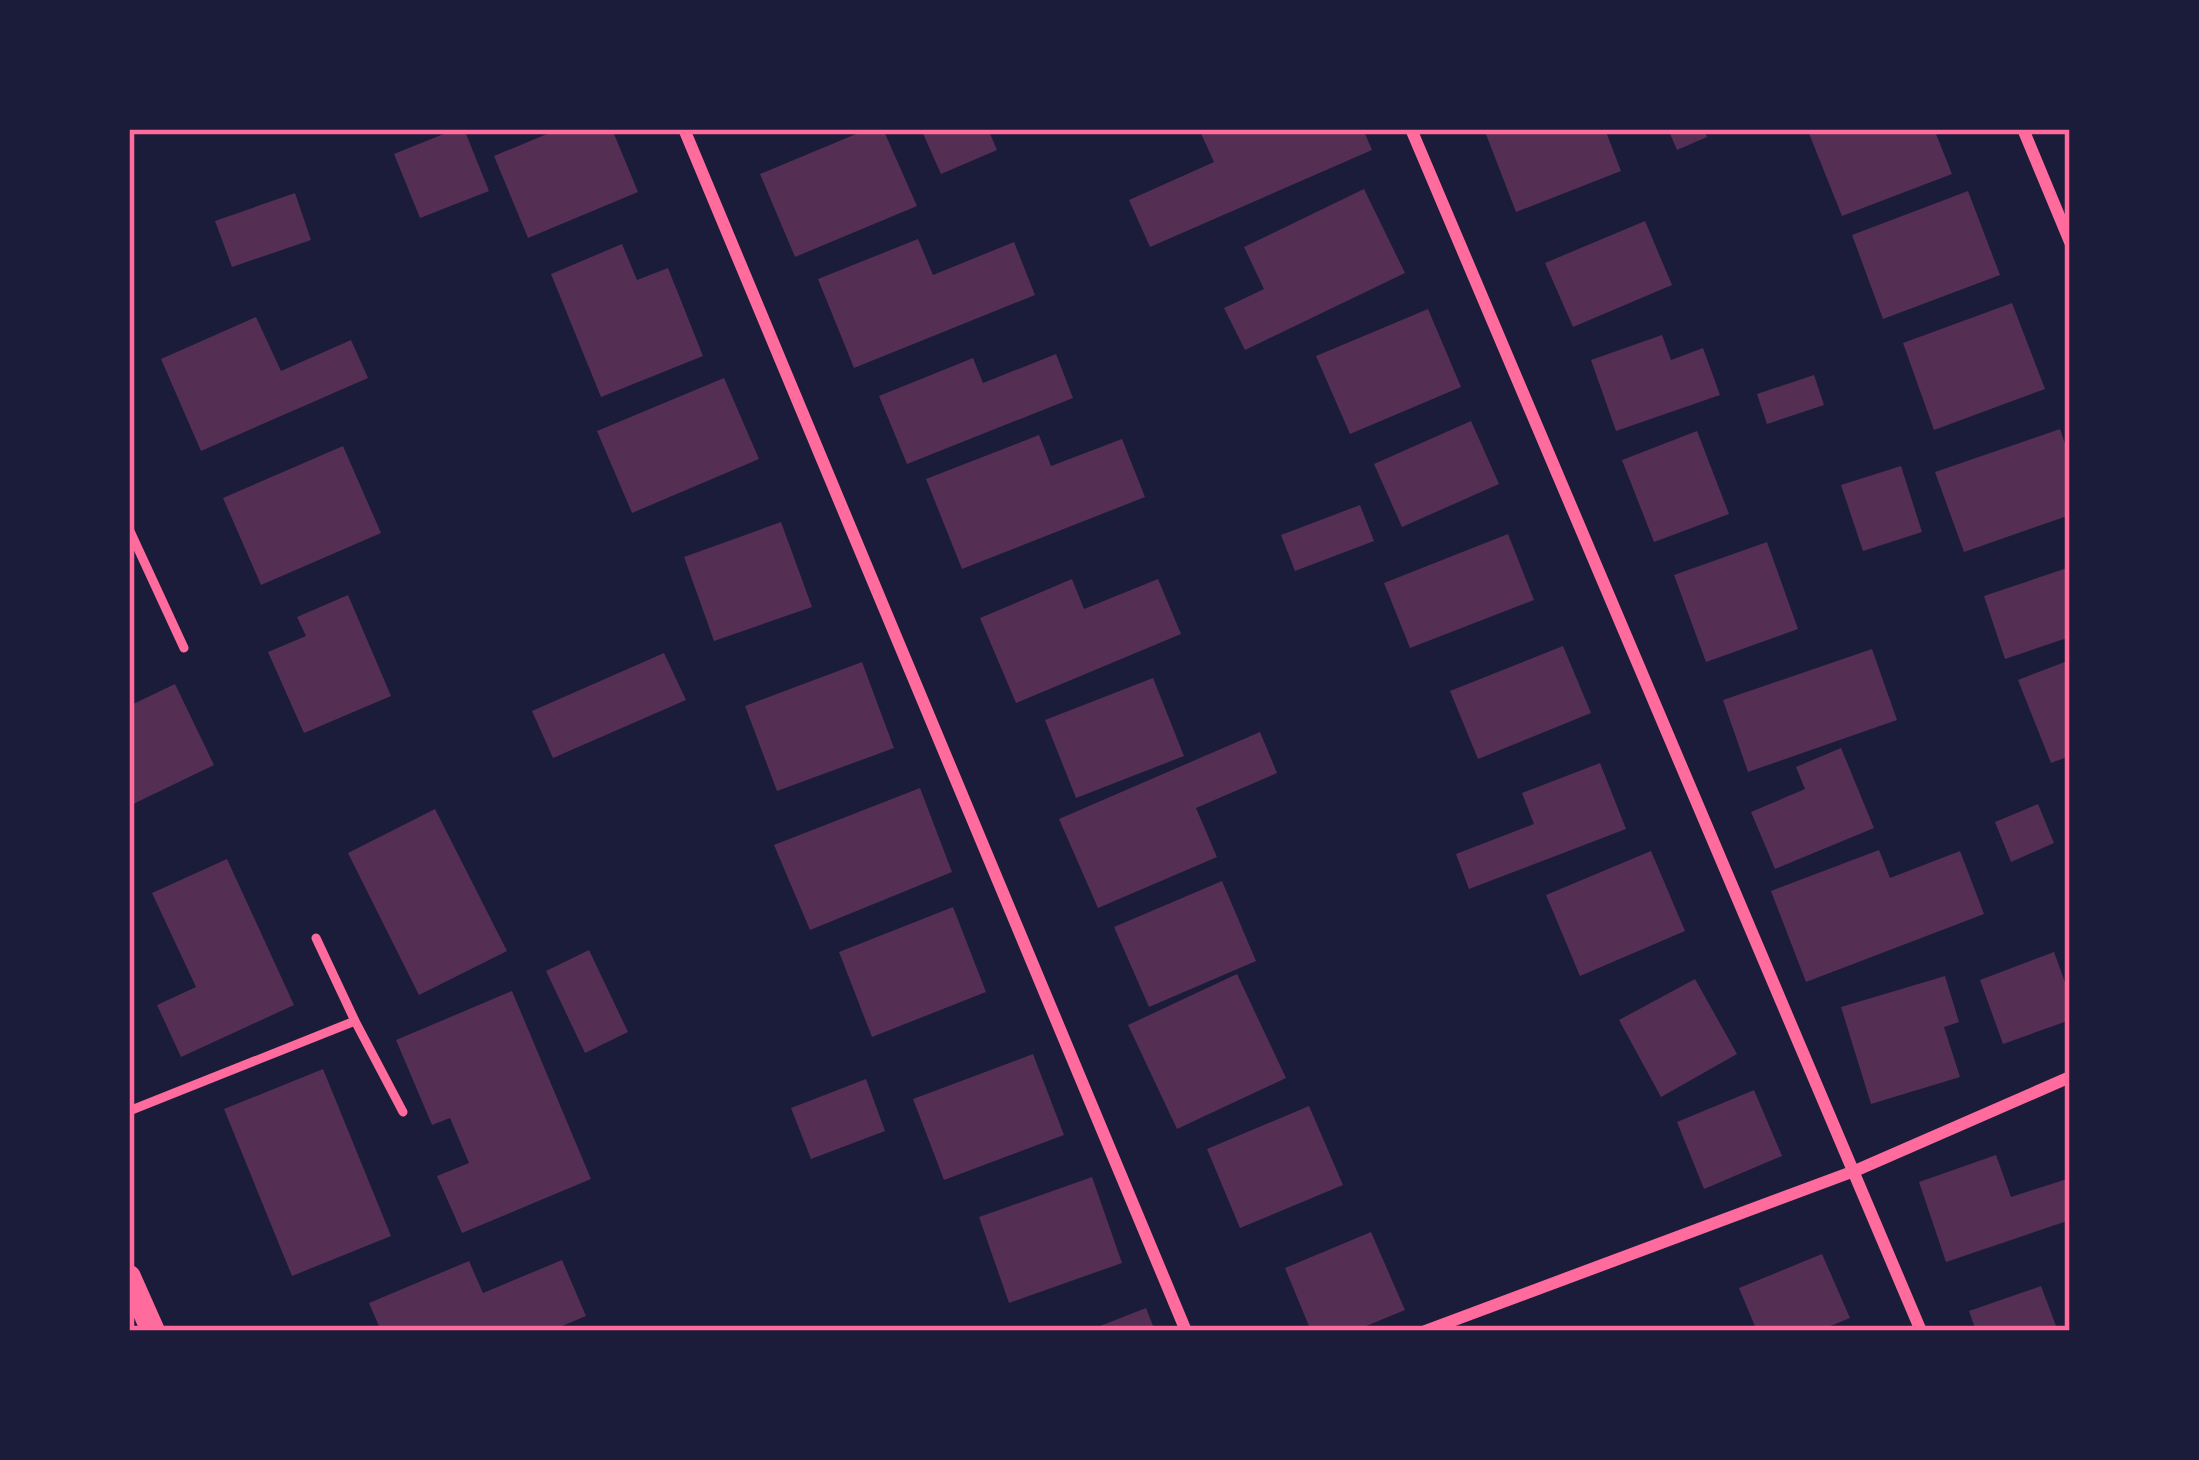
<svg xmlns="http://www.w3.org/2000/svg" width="2199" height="1460" viewBox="0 0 2199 1460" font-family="'Work Sans',sans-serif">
<rect width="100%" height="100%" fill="#1b1b3a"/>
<path fill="#542f53" d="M456,129H464L489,191L420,218L394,154Z
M559,129H612L638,192L528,238L494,156Z
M868,129H883L917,206L795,257L760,174Z
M921,129H988L997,150L941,174Z
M1199,129H1363L1372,150L1150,247L1129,200L1214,162Z
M1484,129H1605L1621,171L1516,212Z
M1668,129H1704L1707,137L1677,150Z
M1934,129L1952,174L1842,216L1808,131Z
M1364,189L1405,273L1245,350L1224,308L1264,289L1244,247Z
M1968,191L2000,275L1883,319L1852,235Z
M295,193L311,240L232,267L215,221Z
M1645,221L1672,285L1573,327L1545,263Z
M918,239L933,275L1014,242L1035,295L854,368L818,279Z
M622,244L637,280L668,268L703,356L601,397L551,274Z
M2012,303L2045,389L1934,430L1903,343Z
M1428,309L1461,387L1350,434L1316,356Z
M256,317L281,371L351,340L368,378L201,451L161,359Z
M1662,335L1671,360L1703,348L1720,395L1616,431L1591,360Z
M1056,354L1073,398L907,464L879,396L973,358L983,383Z
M1814,375L1824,405L1767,424L1757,394Z
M724,378L759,459L632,513L597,431Z
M1471,421L1499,484L1402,527L1374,464Z
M2060,429L2070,458V515L1964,552L1935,472Z
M1697,431L1729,514L1654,542L1622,460Z
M1039,435L1051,466L1122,439L1145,497L962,569L926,479Z
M343,446L381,533L261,585L223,498Z
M1901,466L1922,532L1863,551L1841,485Z
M1360,505L1374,541L1295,571L1281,535Z
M781,522L812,607L714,641L684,557Z
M1508,534L1534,600L1410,648L1384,583Z
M1767,542L1798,629L1706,662L1674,575Z
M2070,567V637L2005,659L1984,596Z
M1072,579L1084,609L1158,579L1181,634L1016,703L980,618Z
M348,595L391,696L304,733L268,652L306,636L297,617Z
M1563,646L1591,713L1478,759L1450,691Z
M1872,649L1897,720L1748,772L1723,700Z
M664,653L686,700L553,758L532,711Z
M2070,660V756L2051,763L2018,680Z
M862,662L894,748L777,791L745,706Z
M1153,678L1184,756L1076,798L1045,720Z
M175,684L214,765L129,806V706Z
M1260,732L1277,773L1196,808L1217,857L1098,908L1059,819Z
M1841,748L1874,828L1775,869L1751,812L1805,789L1796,767Z
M1600,763L1626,829L1469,889L1456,854L1534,824L1522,793Z
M920,788L952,872L810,930L774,845Z
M2038,804L2054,843L2011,862L1995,822Z
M435,809L507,951L419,995L348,853Z
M1879,850L1890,878L1960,851L1984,914L1806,982L1771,891Z
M1651,851L1685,931L1580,976L1546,895Z
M227,859L294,1005L181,1057L157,1005L196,987L152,893Z
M1222,881L1256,961L1149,1007L1114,927Z
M953,907L986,992L872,1037L839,952Z
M589,950L628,1032L585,1053L546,971Z
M2054,952L2070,996V1020L2003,1044L1980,980Z
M1237,974L1286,1078L1177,1129L1128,1025Z
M1945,976L1959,1022L1944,1027L1960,1077L1871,1104L1841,1007Z
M1695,979L1737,1054L1661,1097L1619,1020Z
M512,991L591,1179L462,1233L437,1176L469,1163L450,1118L432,1125L396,1040Z
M1033,1054L1064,1135L944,1180L913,1099Z
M323,1069L391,1236L292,1276L224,1109Z
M866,1079L885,1131L811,1159L791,1108Z
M1754,1090L1782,1156L1704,1189L1677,1122Z
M1309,1106L1343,1185L1240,1228L1207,1149Z
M1996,1155L2011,1197L2070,1178V1220L1946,1262L1919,1182Z
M1092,1177L1122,1263L1009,1303L979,1217Z
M1371,1232L1405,1310L1354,1331H1311L1285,1268Z
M1822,1254L1850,1318L1818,1331H1757L1739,1288Z
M562,1260L586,1316L550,1331H381L369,1303L469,1261L483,1293Z
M2041,1286L2058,1331H1976L1969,1311Z
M1146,1308L1155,1331H1087Z"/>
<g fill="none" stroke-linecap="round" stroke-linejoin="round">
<path stroke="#ff6b9d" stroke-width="9" d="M129,529L184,648
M355,1021L403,1112
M129,1111L355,1021L316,938"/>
<path stroke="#ff6b9d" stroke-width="12" d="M684,129L1186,1331
M1411,129L1921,1331
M2023,129L2070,242
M1425,1331L1857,1170L2070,1077"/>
<path stroke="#ff6b9d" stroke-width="24" d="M129,1277L153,1331"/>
</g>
<rect width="2199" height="1460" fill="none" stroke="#1b1b3a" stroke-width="264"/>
<rect x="132" y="132" width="1935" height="1196" fill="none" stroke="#ff6b9d" stroke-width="4.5"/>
</svg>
